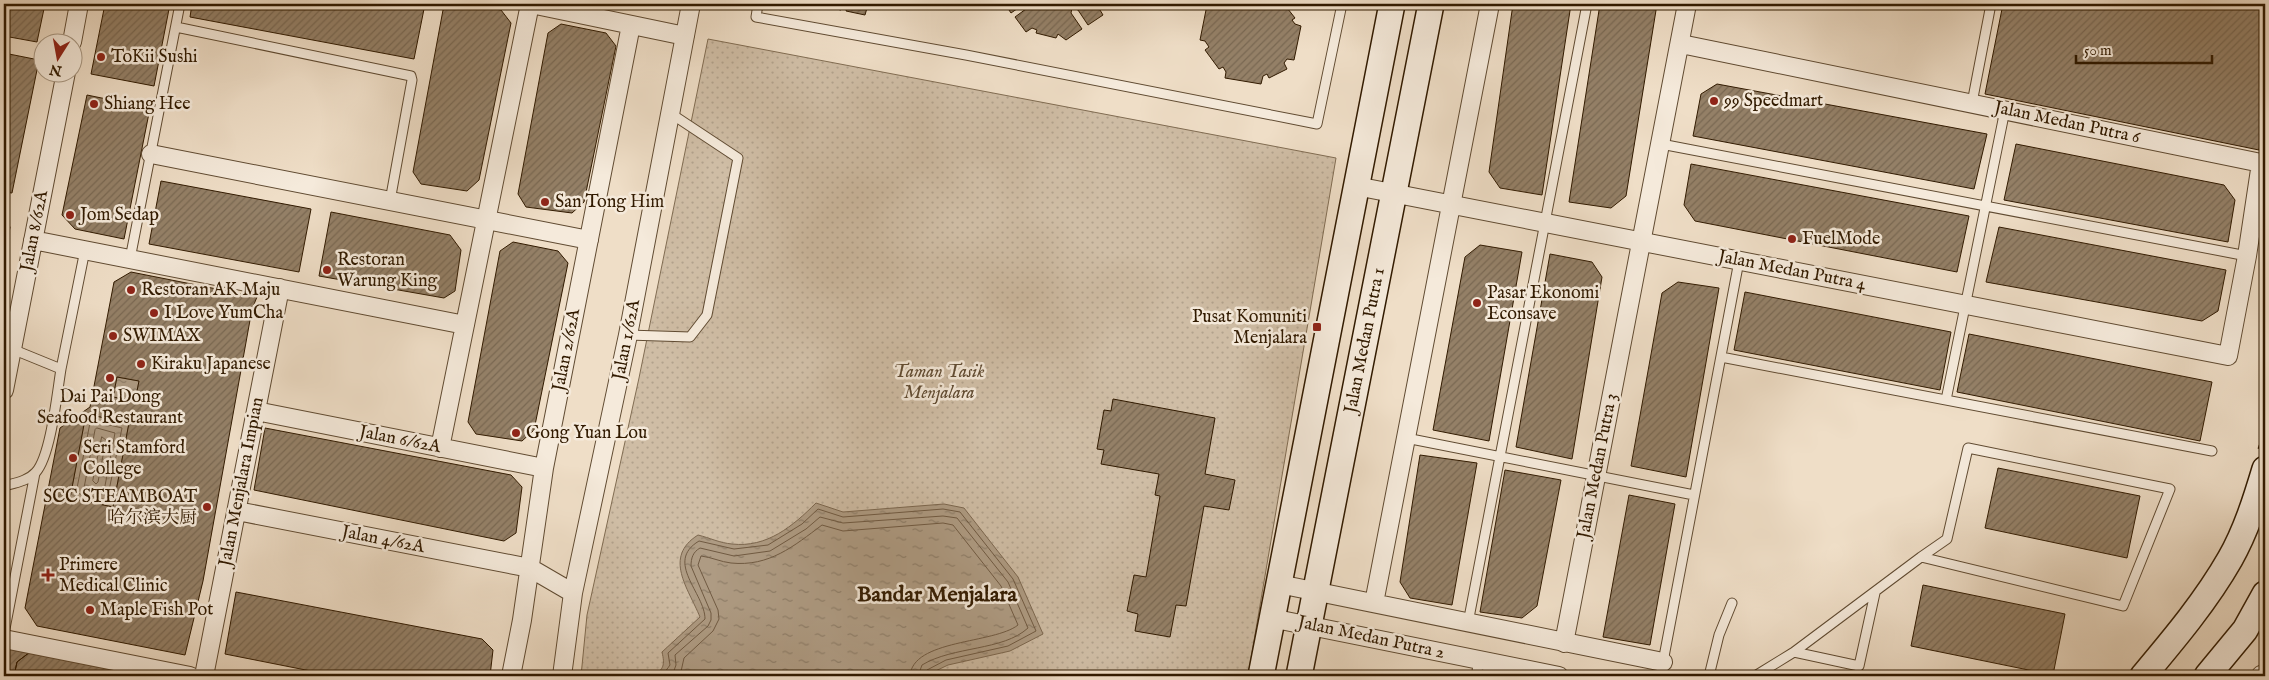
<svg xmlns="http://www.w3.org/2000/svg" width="2269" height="680" viewBox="0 0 2269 680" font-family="'IM FELL English','Noto Serif SC',serif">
<defs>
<pattern id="park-dots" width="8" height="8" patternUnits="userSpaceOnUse" patternTransform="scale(1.25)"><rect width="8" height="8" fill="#cfbda5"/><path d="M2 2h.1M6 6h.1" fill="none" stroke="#b2a28c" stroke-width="1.8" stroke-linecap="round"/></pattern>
<pattern id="water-ripples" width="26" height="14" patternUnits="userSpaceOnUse" patternTransform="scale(1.25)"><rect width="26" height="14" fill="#ae9b83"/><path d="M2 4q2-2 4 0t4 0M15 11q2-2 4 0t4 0" fill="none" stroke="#8e7e69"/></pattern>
<pattern id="building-hatch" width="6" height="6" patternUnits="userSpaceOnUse" patternTransform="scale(1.25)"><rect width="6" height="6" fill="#948067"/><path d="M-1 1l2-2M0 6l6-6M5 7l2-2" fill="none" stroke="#796852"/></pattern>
</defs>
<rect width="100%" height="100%" fill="#efdec7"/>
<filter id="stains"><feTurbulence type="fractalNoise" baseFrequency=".004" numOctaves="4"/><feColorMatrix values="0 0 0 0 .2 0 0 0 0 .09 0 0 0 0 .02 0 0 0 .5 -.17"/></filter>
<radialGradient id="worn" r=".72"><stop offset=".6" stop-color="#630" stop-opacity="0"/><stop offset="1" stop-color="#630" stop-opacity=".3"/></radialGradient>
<path fill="url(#park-dots)" stroke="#806c52" d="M708,39L1336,158L1248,676H581L587,615L639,378Z"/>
<path fill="url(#water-ripples)" stroke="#7c674f" d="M117,377L139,381L135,401L113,397Z
M86,414L129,423L113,507L70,498Z
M816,503L843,512L944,504L964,508L1018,577L1043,634L1010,651L948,665L925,676H653C664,669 665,665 662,652L700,617C688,588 663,557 698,535C710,538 720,543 732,544C767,548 793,526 816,503Z"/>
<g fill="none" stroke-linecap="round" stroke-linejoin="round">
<path stroke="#705a42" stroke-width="1" d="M93,421L122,428L107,500L76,493L90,423Z
M97,428L115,433L104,491L102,493L84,488L95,430Z
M102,437L106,440L98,482L96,484L93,481Z
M662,676L670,665L668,653L705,619C705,593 664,562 699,541L734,549L768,545L802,524L818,509L843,517L943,509L960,512L1013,579L1036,631L1008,646L946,660L927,670L924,676
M672,676L676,665L675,655L708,626L711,620V613L691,566C691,558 693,552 700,548L734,556L770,551L806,529L820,517L843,523L943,516L957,518L1008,582L1028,628C1003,651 953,646 922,665L918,676
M680,676L684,658L713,631L719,619L718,610L698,565L701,556C711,557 721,562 731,563C769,567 794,546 822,525L843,531L943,523L953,525L1001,586L1018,625C994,644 912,639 910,676"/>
</g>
<path fill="url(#building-hatch)" stroke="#311a00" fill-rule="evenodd" d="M4,4H45L37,42L4,36Z
M105,4H170L154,86L91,74Z
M192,4H425L414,59L190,17Z
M453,4H469L501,10L511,23L479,180L467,191L421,184L413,172L443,10Z
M821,4H842L841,10L821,6Z
M848,4H881L873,8L871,5L867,8L865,15L846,11Z
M1005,4H1024L1011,13Z
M1031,4H1105V6H1101L1100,10L1103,15L1088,25L1078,10L1072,8L1071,13L1082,29L1066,40L1058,34L1056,38L1036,33L1037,30L1032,28L1026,32L1015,17L1030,6Z
M1218,4H1284L1295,18L1292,20L1295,24L1301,26L1294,60L1287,59L1284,63L1287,69L1269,78L1267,74L1263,76L1261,84L1225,78L1226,72L1223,67L1219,69L1205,50L1209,47L1205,41L1200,40L1207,5L1215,7L1219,5Z
M1513,4H1571L1542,195L1500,188L1489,172Z
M1600,4H1657L1626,196L1611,208L1569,202Z
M2003,4H2265V117L2259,150L1985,94Z
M561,24L606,33L616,46L584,202L572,213L526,207L518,194L548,33Z
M4,53L39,60L12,193L4,192Z
M1717,84L1987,134L1974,189L1693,136L1701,94Z
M87,95L150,108L124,239L75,229L62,215Z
M2016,144L2224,185L2235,200L2228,242L2004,200Z
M1691,164L1969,216L1957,272L1695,221L1684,205Z
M161,181L311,209L299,272L149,244Z
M331,212L450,235L461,250L455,291L444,298L319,276Z
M4,218L10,227L4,262Z
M1999,227L2226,270L2218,311L2202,321L1986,282Z
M513,242L558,251L568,263L534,430L522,441L476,434L468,422L500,251Z
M1480,245L1522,252L1489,441L1433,430L1465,257Z
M1550,254L1592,262L1602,277L1572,459L1516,447Z
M131,272L257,297L252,309L203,581L185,655L37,626L25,608L60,428L90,407L114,282ZM117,377L139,381L135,401L113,397ZM86,414L129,423L113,507L70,498Z
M1678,282L1719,288L1686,477L1631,466L1662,293Z
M1745,292L1951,332L1940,390L1734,350Z
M1969,334L2212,382L2200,441L1957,392Z
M1113,399L1215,418L1205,474L1235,480L1229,510L1204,506L1186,606L1176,605L1170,637L1135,631L1138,614L1127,611L1134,575L1146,577L1160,496L1155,495L1159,474L1101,464L1104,450L1097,449L1104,410L1111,411Z
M265,428L511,475L522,487L516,533L504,541L254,490Z
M1420,455L1477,463L1452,605L1410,598L1400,582Z
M1998,468L2140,496L2127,558L1985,528Z
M1505,470L1561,480L1537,606L1522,618L1480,612Z
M1629,495L1675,504L1650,645L1603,637Z
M1923,585L2065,614L2053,675L1911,646Z
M236,592L482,639L493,650L490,676H336L225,654Z
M4,648L30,652L17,662L14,676H4Z
M30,652L154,676H14L17,662Z"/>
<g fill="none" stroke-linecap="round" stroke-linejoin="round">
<g stroke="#604b32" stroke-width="11">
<path id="lane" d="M758,4L756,17L966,55L1317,124L1342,4
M176,27L411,76L412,80L390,201
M1972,103L1991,4
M1661,144L2247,256
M130,259L180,4
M628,335L690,337L707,315L738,158L670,113
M1721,357L2212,451
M61,369L85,250
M1946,400L2005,110
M1406,438L1694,495
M4,486C15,483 28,481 36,472C51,455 57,393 61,369L12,349
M1468,623L1587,4
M4,634L35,473
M1794,652L1859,666L1875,593
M1663,662L1739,261
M1476,676L1479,661
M1709,676L1719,635L1732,603
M1755,676L1794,652L1921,557L2123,606L2170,489L1968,448L1947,539L1921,557"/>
</g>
<g stroke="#604b32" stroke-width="20">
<path id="street" d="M531,4L685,36
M72,42L79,4
M1681,44L2261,163
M151,154L589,240
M1356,186L2228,356L2247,256L2261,163
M33,240L465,325
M4,390L66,72
M256,411L544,468
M440,448L530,4
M237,511L530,568L573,593
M1279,584L1663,662
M1374,603L1490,4
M1271,618L1559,676
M4,639L190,676
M1564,643L1687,4
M2261,675L2265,676
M204,676L280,288
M511,676L522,620L544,468L631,25
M562,676L573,593L628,335L691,4"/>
</g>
<g stroke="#311a00" stroke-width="28">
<g id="secondary">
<path d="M1261,676L1392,4"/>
<path id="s1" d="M1299,676L1431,4"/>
<path d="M2143,676C2174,639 2206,601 2230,559C2246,531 2256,499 2265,469"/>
<path d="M2207,676L2245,630L2265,594"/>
</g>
</g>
<path stroke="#311a00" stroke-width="3" stroke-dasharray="4 2.5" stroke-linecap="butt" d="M2259,449L2265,430"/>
<use href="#lane" stroke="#f5eadb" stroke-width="9"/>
<use href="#street" stroke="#f5eadb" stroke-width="18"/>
<use href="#secondary" stroke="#f5eadb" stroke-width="25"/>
</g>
<g fill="#8f2418" stroke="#f5eadb" stroke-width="2">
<circle cx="101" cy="57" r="5"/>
<circle cx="1714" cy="101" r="5"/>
<circle cx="94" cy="104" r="5"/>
<circle cx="545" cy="202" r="5"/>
<circle cx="70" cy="215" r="5"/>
<circle cx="1792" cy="239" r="5"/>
<circle cx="327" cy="270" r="5"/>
<circle cx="131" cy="290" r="5"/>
<circle cx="1477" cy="303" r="5"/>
<circle cx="154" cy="313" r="5"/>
<rect x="1312" y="322" width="10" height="10" rx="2.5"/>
<circle cx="113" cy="336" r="5"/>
<circle cx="141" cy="364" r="5"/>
<circle cx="110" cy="378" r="5"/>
<circle cx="516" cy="433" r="5"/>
<circle cx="73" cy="458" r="5"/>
<circle cx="207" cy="507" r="5"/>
<path d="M45.5 567.5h5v5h5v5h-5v5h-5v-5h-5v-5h5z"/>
<circle cx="90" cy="610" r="5"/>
</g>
<g text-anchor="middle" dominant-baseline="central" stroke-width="5" stroke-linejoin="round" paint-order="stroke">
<g font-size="18" fill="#311a00" stroke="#f5eadb" text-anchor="start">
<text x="111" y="57">ToKii Sushi</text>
<text x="1724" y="101">99 Speedmart</text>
<text x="104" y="104">Shiang Hee</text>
<text x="555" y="202">San Tong Him</text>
<text x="80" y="215">Jom Sedap</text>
<text x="1802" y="239">FuelMode</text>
<text x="337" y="260">Restoran<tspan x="337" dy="21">Warung King</tspan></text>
<text x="141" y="290">Restoran AK Maju</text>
<text x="1487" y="293">Pasar Ekonomi<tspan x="1487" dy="21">Econsave</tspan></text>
<text x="164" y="313">I Love YumCha</text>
<text x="1307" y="317" text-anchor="end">Pusat Komuniti<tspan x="1307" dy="21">Menjalara</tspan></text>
<text x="123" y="336">SWIMAX</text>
<text x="151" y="364">Kiraku Japanese</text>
<text x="110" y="397" text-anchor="middle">Dai Pai Dong<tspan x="110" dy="21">Seafood Restaurant</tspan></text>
<text x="526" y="433">Gong Yuan Lou</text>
<text x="83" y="448">Seri Stamford<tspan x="83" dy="21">College</tspan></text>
<text x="197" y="497" text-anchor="end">SCC STEAMBOAT<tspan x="197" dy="21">哈尔滨大厨</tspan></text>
<text x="59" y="565">Primere<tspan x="59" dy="21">Medical Clinic</tspan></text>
<text x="100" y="610">Maple Fish Pot</text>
</g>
<g font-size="18" fill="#311a00" stroke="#f5eadb">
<text transform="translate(2067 123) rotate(12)">Jalan Medan Putra 6</text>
<text transform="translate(35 231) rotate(-79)">Jalan 8/62A</text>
<text transform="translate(1792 271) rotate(11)">Jalan Medan Putra 4</text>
<text transform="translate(627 340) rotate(-79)">Jalan 1/62A</text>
<text stroke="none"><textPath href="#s1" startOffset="342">Jalan Medan Putra 1</textPath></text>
<text transform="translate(567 350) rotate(-79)">Jalan 2/62A</text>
<text transform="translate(400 440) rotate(11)">Jalan 6/62A</text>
<text transform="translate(1598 466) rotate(-79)">Jalan Medan Putra 3</text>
<text transform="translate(242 482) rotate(-79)">Jalan Menjalara Impian</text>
<text transform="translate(383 540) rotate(11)">Jalan 4/62A</text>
<text transform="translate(1371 638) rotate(12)">Jalan Medan Putra 2</text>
</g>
<g font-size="18" font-style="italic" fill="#604b32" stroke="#f5eadb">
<text x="939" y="372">Taman Tasik<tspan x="939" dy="21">Menjalara</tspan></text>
</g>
<g font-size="22" font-weight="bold" fill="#311a00" stroke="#f5eadb">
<text x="937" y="595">Bandar Menjalara</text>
</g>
</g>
<rect width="2269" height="680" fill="none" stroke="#efdec7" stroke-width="20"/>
<rect x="5" y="5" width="2259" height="670" fill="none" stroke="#311a00" stroke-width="2.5"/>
<rect x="10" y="10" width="2249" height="660" fill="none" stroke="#311a00"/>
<g transform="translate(58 58) rotate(191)"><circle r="24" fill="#f5eadb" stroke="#a79783"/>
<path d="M0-4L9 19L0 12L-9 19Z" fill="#8f2418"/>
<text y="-8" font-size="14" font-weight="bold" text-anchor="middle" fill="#311a00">N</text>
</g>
<path d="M2076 55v8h136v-8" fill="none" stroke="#311a00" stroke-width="2.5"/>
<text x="2084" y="55" font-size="15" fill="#311a00" stroke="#f5eadb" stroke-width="4" paint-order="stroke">50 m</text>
<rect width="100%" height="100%" filter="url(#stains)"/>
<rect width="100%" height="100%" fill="url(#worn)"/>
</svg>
